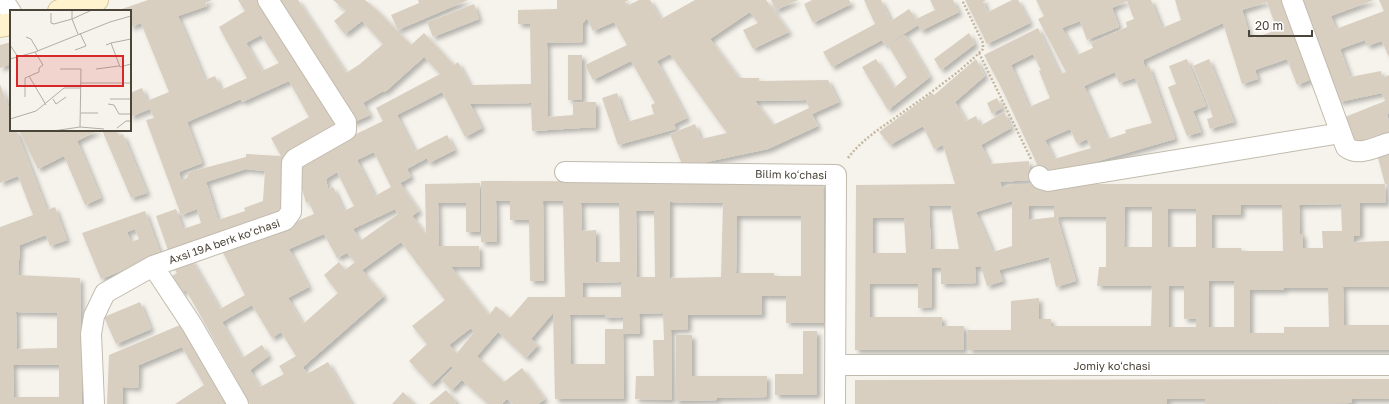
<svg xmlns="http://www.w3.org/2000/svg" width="1389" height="404" viewBox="0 0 1389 404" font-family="'Golos Text',sans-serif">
<defs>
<filter id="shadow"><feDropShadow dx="3.5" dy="3.5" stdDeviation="2" flood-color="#0004"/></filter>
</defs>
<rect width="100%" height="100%" fill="#f6f3ec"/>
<path fill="#d8cfc1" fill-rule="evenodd" filter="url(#shadow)" d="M148,0H212L205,3L207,6L178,16L205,80L215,76L221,90L247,78L219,27L245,11L238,0H263L337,120L336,126L287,158L284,212L169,253L156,216L176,209L183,229L201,223L197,209L181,215L146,120L154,118L150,109L130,117V93L142,88L147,101L169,92L141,23L130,27V11H116ZM261,35L279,63L262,71L246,43ZM289,81L309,117L271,138L281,156L246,154V157L189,172L187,178L181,180L179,172L202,163L187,122L241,99L242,102ZM246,169L265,171L263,201L244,208L245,211L218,220L206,182Z
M273,0H298L346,73L360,64L383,44L362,21L345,34L334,21L346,11L333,0H365L377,10L411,45L424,33L454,65L458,62L470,85L531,84L530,24H518V10L557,9V0H629L625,2L627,6L639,0H650L661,19L695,0H766L789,32L753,49L743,30L758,23L750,12L710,39L739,78H759V81L828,80L839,102L812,114L818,126L768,149L683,167L670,134L695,124L701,139L727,133L670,54L657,61L687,118L674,124L676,129L618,145L602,98L617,93L627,122L654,114L651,105L655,103L631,61L593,80L585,65L627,45L614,22L593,31L587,18L583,23V42L547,43L548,117L573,115V102H596V127L532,131L531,103L470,104L482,128L465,137L442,92L397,115L415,151L447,135L455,150L429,163L427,158L407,169L411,177L400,183L419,211L412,216L426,234L425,184L480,183V232H466V203H438L439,246H479L480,267H451L489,315L496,306L510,318L528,297H565L563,201H543L544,281H530L529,220H510V201H496L497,242H481V181L823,182L824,323H786V296H762V315H688V329L671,330L672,400L635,399L636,376H654L653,340H664L663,313L639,314L640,334H623L624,399H555L553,313L531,339L538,345L526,358L498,332L477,356L504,382L522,368L545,399L538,404H513L507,399L502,404H488L462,380L452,390L441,380L453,368L451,366L431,385L409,361L427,344L412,326L445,300L401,242L362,270L384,296L303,367L307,374L328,362L352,404H250L186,290L181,292L172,276L177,273L172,265L191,259L220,309L245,295L221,249L263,235L314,214L309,202L306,203L296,167L325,149L383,121L376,108L440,74L424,57L385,92L383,91L363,103L370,115L352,123ZM806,100L809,108L773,125L755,101ZM374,152L391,187L375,196L357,160ZM337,172L354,206L344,211L333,187L328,189L326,179ZM670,202L723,203L721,277L670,278ZM581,203H619L620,262H596V230L582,231ZM395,209L398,214L360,241L353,229ZM636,211H654L655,277H637ZM737,216H801V276H774V273H736ZM324,234L337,258L347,253L355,262L345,270L339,262L324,275L338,293L303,324L288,298L309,287L289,249ZM621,282V297H583V283ZM252,305L272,338L281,332L296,356L279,366L284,374L260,387L250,370L269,356L262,345L242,358L222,322ZM570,315H605V318L623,317V329H605V364H571ZM471,328L474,332L457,353L449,345Z
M418,0H468L398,30L391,15L419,3Z
M771,0H798L776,10Z
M812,0H849L851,4L813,23L804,4Z
M864,0H881L891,21L909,9L916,19L935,10L930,0H953L959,12L921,31L918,25L885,46L882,40L832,67L823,52L875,24Z
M965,0H986L983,2L988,12L1012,0H1018L1030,23L987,44Z
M1036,0H1151L1162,28L1181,20L1175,0H1282L1312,79L1297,85L1287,59L1255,70L1258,79L1242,84L1223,23L1143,60L1145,68L1149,66L1175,139L1043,177L1002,89L984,55L1038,28L1060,74L1066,72L1038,19L1044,16ZM1127,1L1134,19L1126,22L1127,27L1091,43L1093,48L1077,55L1062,28L1080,21L1087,40L1119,27L1112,8ZM1267,2L1277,30L1251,39L1242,10ZM1033,54L1041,70L1039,71L1050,98L1029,107L1011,65ZM1115,72L1119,83L1135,78L1152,123L1125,130L1126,133L1107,139L1084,86ZM1070,129L1077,144L1087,139L1091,148L1054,159L1045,140Z
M1300,0H1374L1331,16L1336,29L1384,11L1379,0H1389V57L1382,41L1367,46L1365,40L1340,49L1350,77L1381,71L1382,78L1389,75V113L1387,114L1389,122V135L1355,144L1345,117L1385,101L1382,93L1339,102Z
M474,4L479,19L433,37L427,22Z
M969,33L975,44L941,70L934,59Z
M905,35L930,77L888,110L862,67L876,59L894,88L907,77L888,45Z
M11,42V64L0,68V45Z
M568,55H582V100H568Z
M976,59L985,76L955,102L966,121L976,116L980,126L1004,112L1011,128L981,145L990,164L1029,161L1030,180L1000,182L1002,188L1012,184H1385L1377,154L1389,150V184H1385L1386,203H1360V236H1354V242L1389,241V287H1343L1344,325H1389V350H968V330H1011V301L1039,298V319H1051V326H1151L1152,286H1097L1099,267H1106V217H1057L1076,281L1056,287L1049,257L999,270L1003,281L987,286L981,267H975L976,283L941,284V268H932V307L918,308V284H870V317H942V326H964V350H855L856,185L955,184L943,145L934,149L923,126L890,145L879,132L932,93L934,95ZM1012,201V246L993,252L976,212ZM1341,204L1342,231H1322L1323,248H1303V234H1300L1299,205ZM1241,205H1282L1283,251H1242L1241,248H1212V215H1241ZM929,206H951L959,249H931ZM1029,206H1054V217L1029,220ZM1125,207H1152V247H1124ZM1168,209H1196V247H1168ZM873,218H904L906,253H873ZM1209,281H1234V327H1209ZM1169,286H1184V319H1196V327H1169ZM1284,288H1328L1329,327H1284V333H1250V290H1284Z
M1187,59L1206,106L1193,111L1201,132L1187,136L1168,87L1176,84L1169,66Z
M1209,59L1234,122L1210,129L1207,119L1213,117L1193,66Z
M0,84L11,114V130H16L47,210L55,207L67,240L50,246L46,235L20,245L18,275L80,278L82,404H0V227L33,215L18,176L0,183ZM16,312L57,313V348L17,349ZM13,365H59V397H14Z
M997,98L1002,108L992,114L987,103Z
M21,130H99L77,141L101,198L85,205L64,156L38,169L19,131Z
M102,130H116L119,136L123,134L147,193L131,198Z
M145,211L161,255L101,279L82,233ZM135,229L139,239L131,242L127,232Z
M140,302L151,329L116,344L104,317Z
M187,322L235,404H175L204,385L182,347L139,365L138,388L123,387V404H107L109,355Z
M803,331H817V395H775V374H803Z
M676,335H692V376H767V397L717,398V400L675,401Z
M1389,379V399H1352V403L1205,404V399H1167V404H855V380Z
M446,390L457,402L455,404H429Z
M403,392L414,403V404H392Z"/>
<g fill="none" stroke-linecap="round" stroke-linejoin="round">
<g stroke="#c2bbae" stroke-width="22">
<path id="street" d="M3,0L11,12
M1292,0L1346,147C1359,157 1375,147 1389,143
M565,172L836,175L835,404
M1039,176L1041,179L1048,181L1341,133
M153,266L192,325L238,404
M835,365H1389
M94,404L91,334L94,316L105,293L153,266L285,220L291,212L292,163L295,159L346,130V122L268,0"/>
</g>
<g stroke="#d6c79b" stroke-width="24">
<path id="secondary" d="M59,11L97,0
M0,26L11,24"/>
</g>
<path stroke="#c4b79f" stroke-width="2.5" stroke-dasharray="2 2" stroke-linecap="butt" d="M979,53L1031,159
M848,158C860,142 876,131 892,120C920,100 959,74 983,49V43L962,0"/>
<use href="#street" stroke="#fff" stroke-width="20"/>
<use href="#secondary" stroke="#fff3cd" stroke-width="22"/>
</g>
<g text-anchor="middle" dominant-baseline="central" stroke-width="4" stroke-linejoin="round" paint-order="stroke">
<g font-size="11" fill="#4b4439" stroke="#fff">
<text transform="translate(791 174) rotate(1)">Bilim koʻchasi</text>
<text transform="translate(224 241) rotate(-19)">Аxsi 19А berk koʼchasi</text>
<text x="1112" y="365">Jomiy koʻchasi</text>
</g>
</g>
<g transform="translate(10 10)">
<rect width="121" height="121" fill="#f6f3ec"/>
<path fill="none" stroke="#b2ada4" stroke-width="1" d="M41,3V13L44,14L62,9V0M68,24L62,9L82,0M16,27L21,29L28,41M101,33L121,29M0,35L8,47M96,35L101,33L110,57L121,54M65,40L76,36L70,23M0,49L25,42L100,12L121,6M50,59H71L70,117L94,119M86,59L109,56M0,60V73M19,66L36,95M71,73H121M15,87V68L29,62V58L33,55L25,42M43,89L46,94L56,87M100,89H121M98,94L104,95L109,104H121M71,103H88M0,109L26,101L54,78H71M107,118L116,111H121M43,121L70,117"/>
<path fill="#d62828" fill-opacity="0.15" stroke="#d62828" stroke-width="2" d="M7,46H113V76H7Z"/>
<rect width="121" height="121" fill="none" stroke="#4b4439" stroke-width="2"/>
</g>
<path d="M1249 30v6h63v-6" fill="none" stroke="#4b4439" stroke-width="2"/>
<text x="1255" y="30" font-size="12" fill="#4b4439" stroke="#ffffff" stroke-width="3" paint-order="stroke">20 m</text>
</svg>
